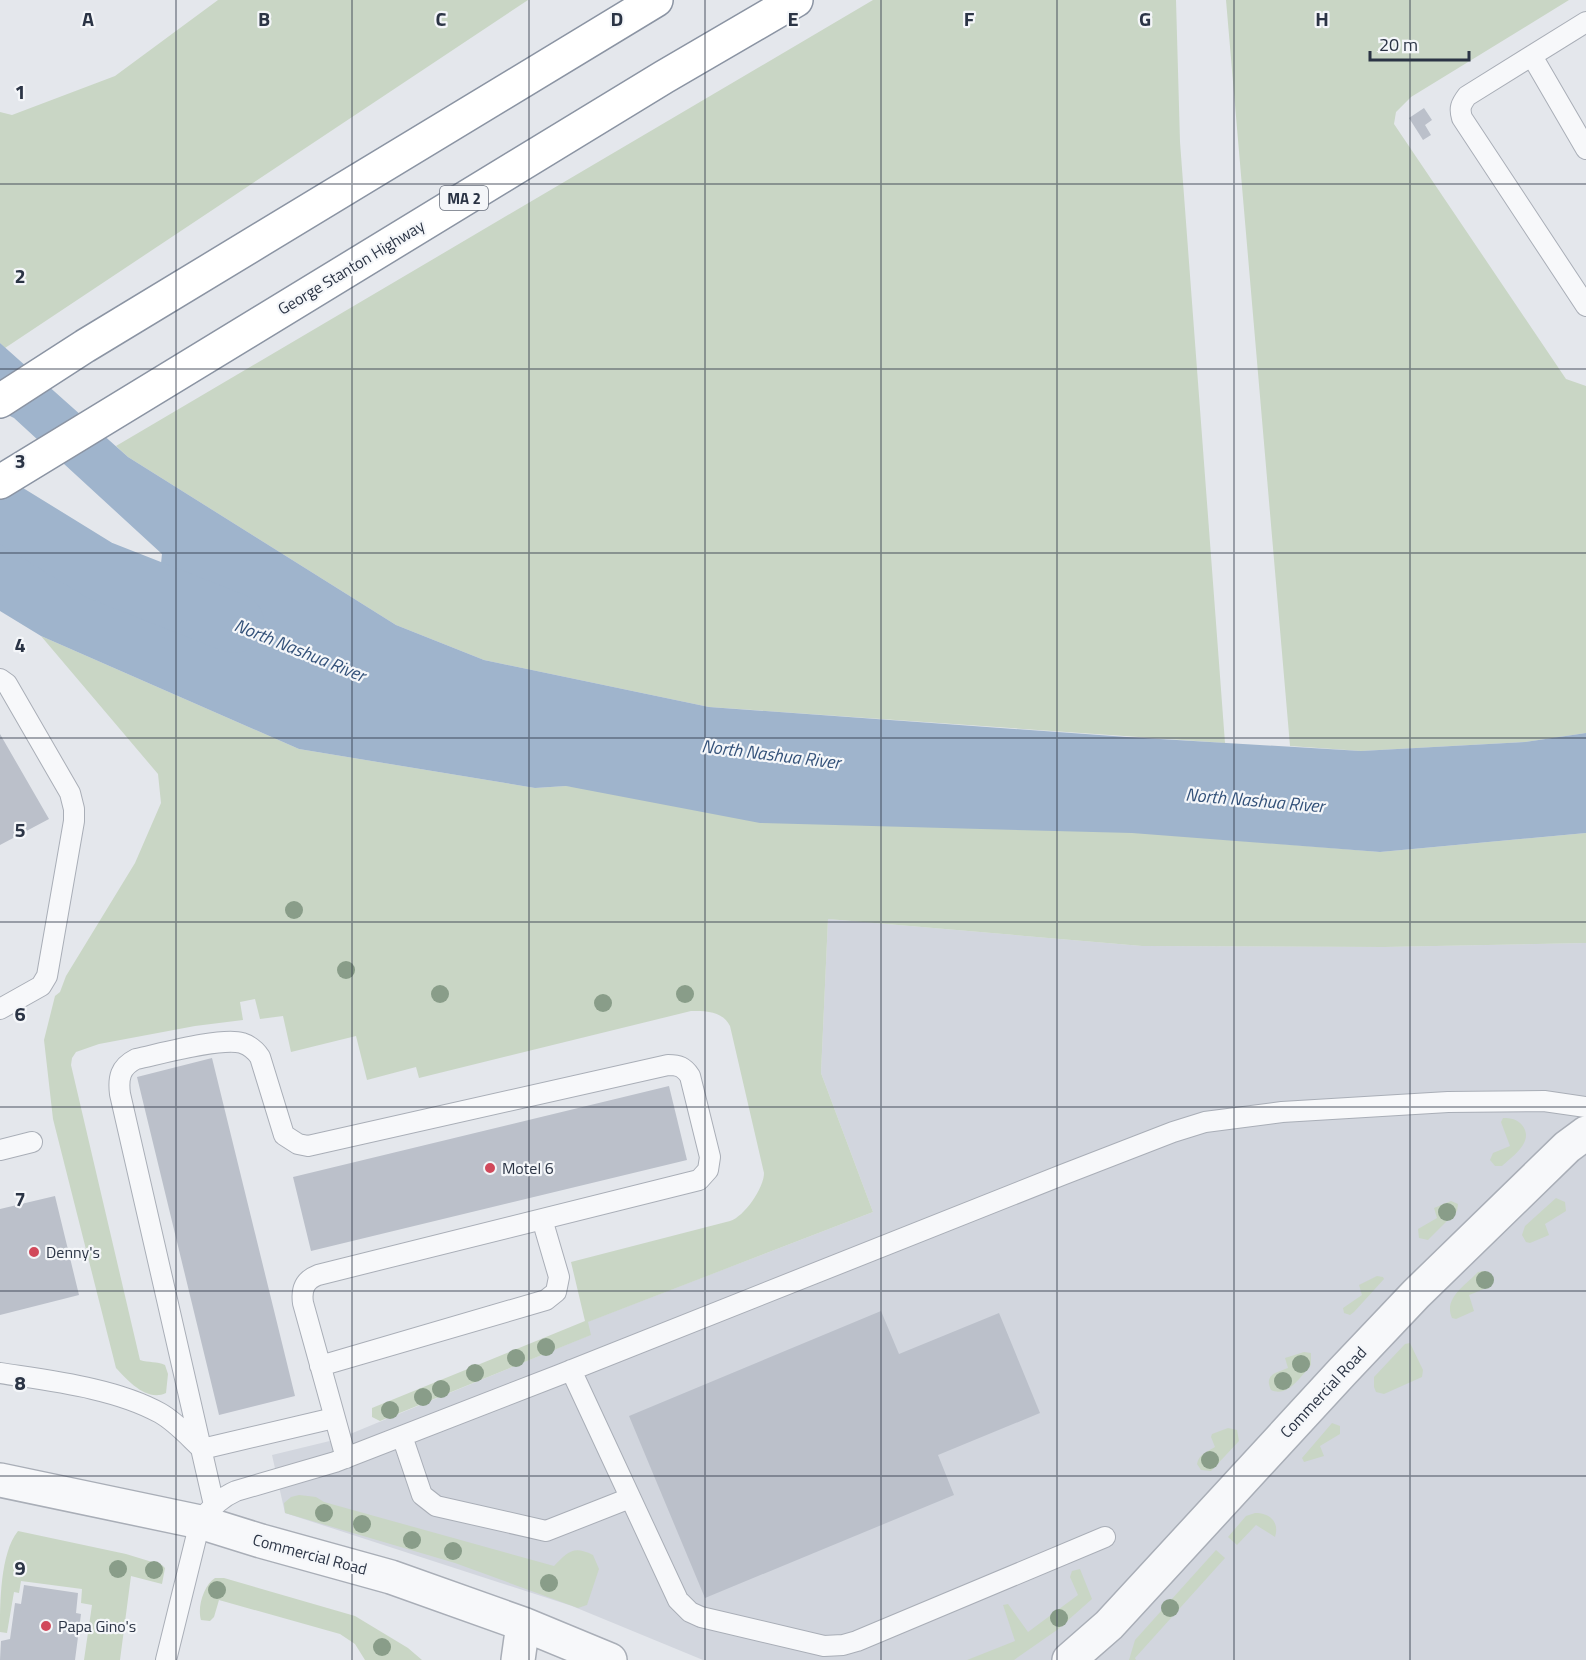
<svg xmlns="http://www.w3.org/2000/svg" width="1586" height="1660" viewBox="0 0 1586 1660" font-family="'Titillium Web',sans-serif">
<rect width="100%" height="100%" fill="#e4e7ec"/>
<path fill="#d2d6de" d="M828,919L1142,946L1384,947L1586,943V1660H703L572,1606L285,1513L272,1455L338,1439L590,1335L587,1322L873,1212L821,1073Z"/>
<path fill="#c9d6c5" d="M218,0H528L5,348L0,343V112L12,115L115,76Z
M873,0H1176L1180,142L1225,743L709,707L484,660L396,625L128,457L116,446Z
M1226,0H1569L1411,97L1396,112L1394,124L1566,379L1586,386V733L1525,742L1361,751L1290,746Z
M41,636L299,749L535,788L566,786L1380,852L1586,833V943L1384,947L1142,946L828,919L821,1073L873,1212L588,1322L591,1335L380,1421L372,1417V1408L585,1321L571,1262L730,1221C744,1217 764,1188 764,1173L730,1026C722,1011 707,1011 691,1011L419,1078L416,1067L367,1080L356,1036L291,1052L283,1016L260,1019L255,999L240,1002L243,1020L195,1026L99,1044L76,1052L72,1058L71,1065L140,1360C149,1363 157,1361 165,1365L168,1374L166,1393C147,1402 128,1381 116,1368L53,1119L44,1040L55,996L60,992L66,976L135,863L161,803L158,774Z
M1503,1118C1511,1118 1517,1119 1522,1125C1535,1141 1513,1156 1502,1166H1495L1490,1160L1493,1153L1510,1146L1501,1122Z
M1556,1198L1565,1202L1566,1211L1545,1224L1549,1235L1530,1243L1526,1242L1522,1235L1525,1226Z
M1451,1201L1458,1204L1457,1211L1428,1240L1419,1238L1418,1229L1437,1218L1434,1208Z
M1483,1271L1489,1274L1490,1278L1489,1287L1469,1295L1474,1311L1456,1319L1452,1318C1443,1298 1466,1285 1478,1272Z
M1377,1276L1383,1277L1384,1279L1354,1312L1350,1315L1344,1313L1343,1308L1362,1295L1359,1285Z
M1410,1343L1423,1370L1422,1377L1384,1394L1376,1392L1374,1387V1377L1405,1344Z
M1304,1352L1311,1353V1365C1301,1376 1288,1398 1271,1390C1264,1375 1275,1373 1288,1368L1285,1358Z
M1332,1423L1340,1426V1434L1320,1446L1324,1456L1304,1462L1302,1458Z
M1228,1428L1237,1430L1239,1441L1211,1471L1201,1470L1197,1464C1199,1454 1207,1452 1215,1447L1211,1437L1212,1434Z
M299,1495L316,1497L324,1502L554,1566C568,1552 573,1545 593,1555L599,1569L587,1605L578,1608L455,1563L285,1513L284,1503L291,1497Z
M1255,1513C1269,1513 1280,1521 1275,1537L1256,1525L1237,1545L1228,1537L1246,1516Z
M18,1531L126,1554L162,1565L165,1568L162,1584L131,1576L120,1660H84L92,1605L81,1603L82,1589L21,1581L19,1593L14,1592L7,1633L0,1632C0,1604 0,1553 18,1531Z
M1216,1550L1225,1558L1135,1658L1136,1660H1129L1135,1640Z
M1080,1569L1092,1599L1057,1630L1014,1660H967L1015,1641L1003,1605L1008,1604L1028,1632L1078,1595L1070,1577L1072,1571Z
M215,1578H224L355,1616L408,1648L422,1660H365L355,1644L340,1634L219,1600L214,1617L210,1621L201,1620C197,1607 204,1585 215,1578Z"/>
<path fill="#9fb4cc" d="M0,343L128,457L396,625L484,660L709,707L1127,737L1361,751L1525,742L1586,733V833L1380,852L1132,833L760,823L566,786L535,788L299,749L41,636L0,611V532L92,580L157,601L162,554L14,418L0,411Z"/>
<g fill="none" stroke-linecap="round" stroke-linejoin="round">
<path stroke="#9fb4cc" stroke-width="60" d="M0,509L99,570L234,623"/>
</g>
<path fill="#bbc0ca" d="M1424,108L1432,120L1425,125L1431,135L1423,140L1409,118Z
M0,734L49,819L0,845Z
M212,1058L295,1396L219,1415L137,1077Z
M669,1086L687,1160L311,1251L293,1177Z
M55,1196L79,1295L0,1315V1209Z
M881,1311L899,1354L999,1313L1040,1413L938,1455L954,1495L705,1598L629,1416Z
M24,1585L78,1593L76,1613L81,1614L75,1660H0L1,1641L10,1639L15,1603L21,1604Z"/>
<g fill="none" stroke-linecap="round" stroke-linejoin="round">
<g stroke="#a9aeb7" stroke-width="22">
<path id="service" d="M1586,22L1467,96C1461,104 1459,108 1462,118L1586,306
M1532,56L1586,149
M0,679L7,684L70,793L74,809V821L47,976L41,986L0,1009
M0,1150L32,1142
M320,1366L546,1300L556,1292L559,1277L542,1219
M571,1370L678,1600L690,1612L701,1617L824,1646L843,1645L857,1641L1105,1537
M0,1373C51,1381 115,1388 160,1413C176,1422 189,1437 202,1449L334,1418
M402,1436L422,1495L436,1506L546,1531L630,1498
M214,1505L120,1094C118,1078 120,1067 136,1059C160,1054 221,1037 242,1043C251,1046 256,1051 260,1057L284,1135L298,1144L308,1146L668,1065C679,1065 684,1067 690,1076L710,1157L708,1170L699,1180L318,1275C305,1280 301,1289 303,1303L346,1458
M166,1660L200,1522C210,1508 220,1498 236,1491L335,1462L559,1375L1062,1175L1173,1132L1205,1122L1282,1112L1448,1102L1544,1101L1586,1107"/>
</g>
<g stroke="#a9aeb7" stroke-width="36">
<path id="tertiary" d="M0,1480L200,1522L261,1541L391,1577L523,1624L610,1660
M518,1660L523,1624
M1069,1660L1109,1625L1342,1372L1416,1294L1567,1147L1586,1133"/>
</g>
<g stroke="#8b94a3" stroke-width="36">
<path id="motorway" d="M0,401L85,346L656,0
M0,482L664,77L796,0"/>
</g>
<use href="#service" stroke="#f7f8fa" stroke-width="20"/>
<use href="#tertiary" stroke="#f7f8fa" stroke-width="33"/>
<use href="#motorway" stroke="#fff" stroke-width="33"/>
</g>
<g fill="#899d89">
<circle cx="294" cy="910" r="9"/>
<circle cx="346" cy="970" r="9"/>
<circle cx="440" cy="994" r="9"/>
<circle cx="685" cy="994" r="9"/>
<circle cx="603" cy="1003" r="9"/>
<circle cx="1447" cy="1212" r="9"/>
<circle cx="1485" cy="1280" r="9"/>
<circle cx="546" cy="1347" r="9"/>
<circle cx="516" cy="1358" r="9"/>
<circle cx="1301" cy="1364" r="9"/>
<circle cx="475" cy="1373" r="9"/>
<circle cx="1283" cy="1381" r="9"/>
<circle cx="441" cy="1389" r="9"/>
<circle cx="423" cy="1397" r="9"/>
<circle cx="390" cy="1410" r="9"/>
<circle cx="1210" cy="1460" r="9"/>
<circle cx="324" cy="1513" r="9"/>
<circle cx="362" cy="1524" r="9"/>
<circle cx="412" cy="1540" r="9"/>
<circle cx="453" cy="1551" r="9"/>
<circle cx="118" cy="1569" r="9"/>
<circle cx="154" cy="1570" r="9"/>
<circle cx="549" cy="1583" r="9"/>
<circle cx="217" cy="1590" r="9"/>
<circle cx="1170" cy="1608" r="9"/>
<circle cx="1059" cy="1618" r="9"/>
<circle cx="382" cy="1647" r="9"/>
</g>
<path fill="none" stroke="#2b3445" stroke-width="1.5" stroke-opacity="0.55" d="M176,0V1660M352,0V1660M529,0V1660M705,0V1660M881,0V1660M1057,0V1660M1234,0V1660M1410,0V1660M0,184H1586M0,369H1586M0,553H1586M0,738H1586M0,922H1586M0,1107H1586M0,1291H1586M0,1476H1586"/>
<g fill="#d1495b" stroke="#f4f6f9" stroke-width="2">
<circle cx="490" cy="1168" r="6"/>
<circle cx="34" cy="1252" r="6"/>
<circle cx="46" cy="1626" r="6"/>
</g>
<g text-anchor="middle" dominant-baseline="central" stroke-width="4.5" stroke-linejoin="round" paint-order="stroke">
<rect fill="#f4f6f9" stroke="#676e7b" stroke-width="1.5" x="440" y="186" width="48" height="24" rx="4.5"/>
<g font-size="15" font-weight="bold" fill="#2b3445">
<text x="464" y="198">MA 2</text>
</g>
<g font-size="16" fill="#2b3445" stroke="#f4f6f9">
<text transform="translate(351 267) rotate(-31)">George Stanton Highway</text>
<text transform="translate(1323 1392) rotate(-47)">Commercial Road</text>
<text transform="translate(310 1554) rotate(15)">Commercial Road</text>
</g>
<g font-size="16" fill="#2b3445" stroke="#f4f6f9" text-anchor="start">
<text x="502" y="1168">Motel 6</text>
<text x="46" y="1252">Denny's</text>
<text x="58" y="1626">Papa Gino's</text>
</g>
<g font-size="18" font-style="italic" fill="#34527a" stroke="#f4f6f9">
<text transform="translate(300 650) rotate(22)">North Nashua River</text>
<text transform="translate(771 754) rotate(7)">North Nashua River</text>
<text transform="translate(1255 800) rotate(5)">North Nashua River</text>
</g>
</g>
<g font-size="20" text-anchor="middle" font-weight="bold" fill="#2b3445" stroke="#f4f6f9" stroke-width="4.5" stroke-linejoin="round" paint-order="stroke">
<text x="88" y="26">A</text>
<text x="264" y="26">B</text>
<text x="441" y="26">C</text>
<text x="617" y="26">D</text>
<text x="793" y="26">E</text>
<text x="969" y="26">F</text>
<text x="1145" y="26">G</text>
<text x="1322" y="26">H</text>
<text x="20" y="99">1</text>
<text x="20" y="283">2</text>
<text x="20" y="468">3</text>
<text x="20" y="652">4</text>
<text x="20" y="837">5</text>
<text x="20" y="1021">6</text>
<text x="20" y="1206">7</text>
<text x="20" y="1390">8</text>
<text x="20" y="1575">9</text>
</g>
<path d="M1370 51v9h99v-9" fill="none" stroke="#2b3445" stroke-width="3"/>
<text x="1379" y="51" font-size="18" fill="#2b3445" stroke="#f4f6f9" stroke-width="4.5" paint-order="stroke">20 m</text>
</svg>
